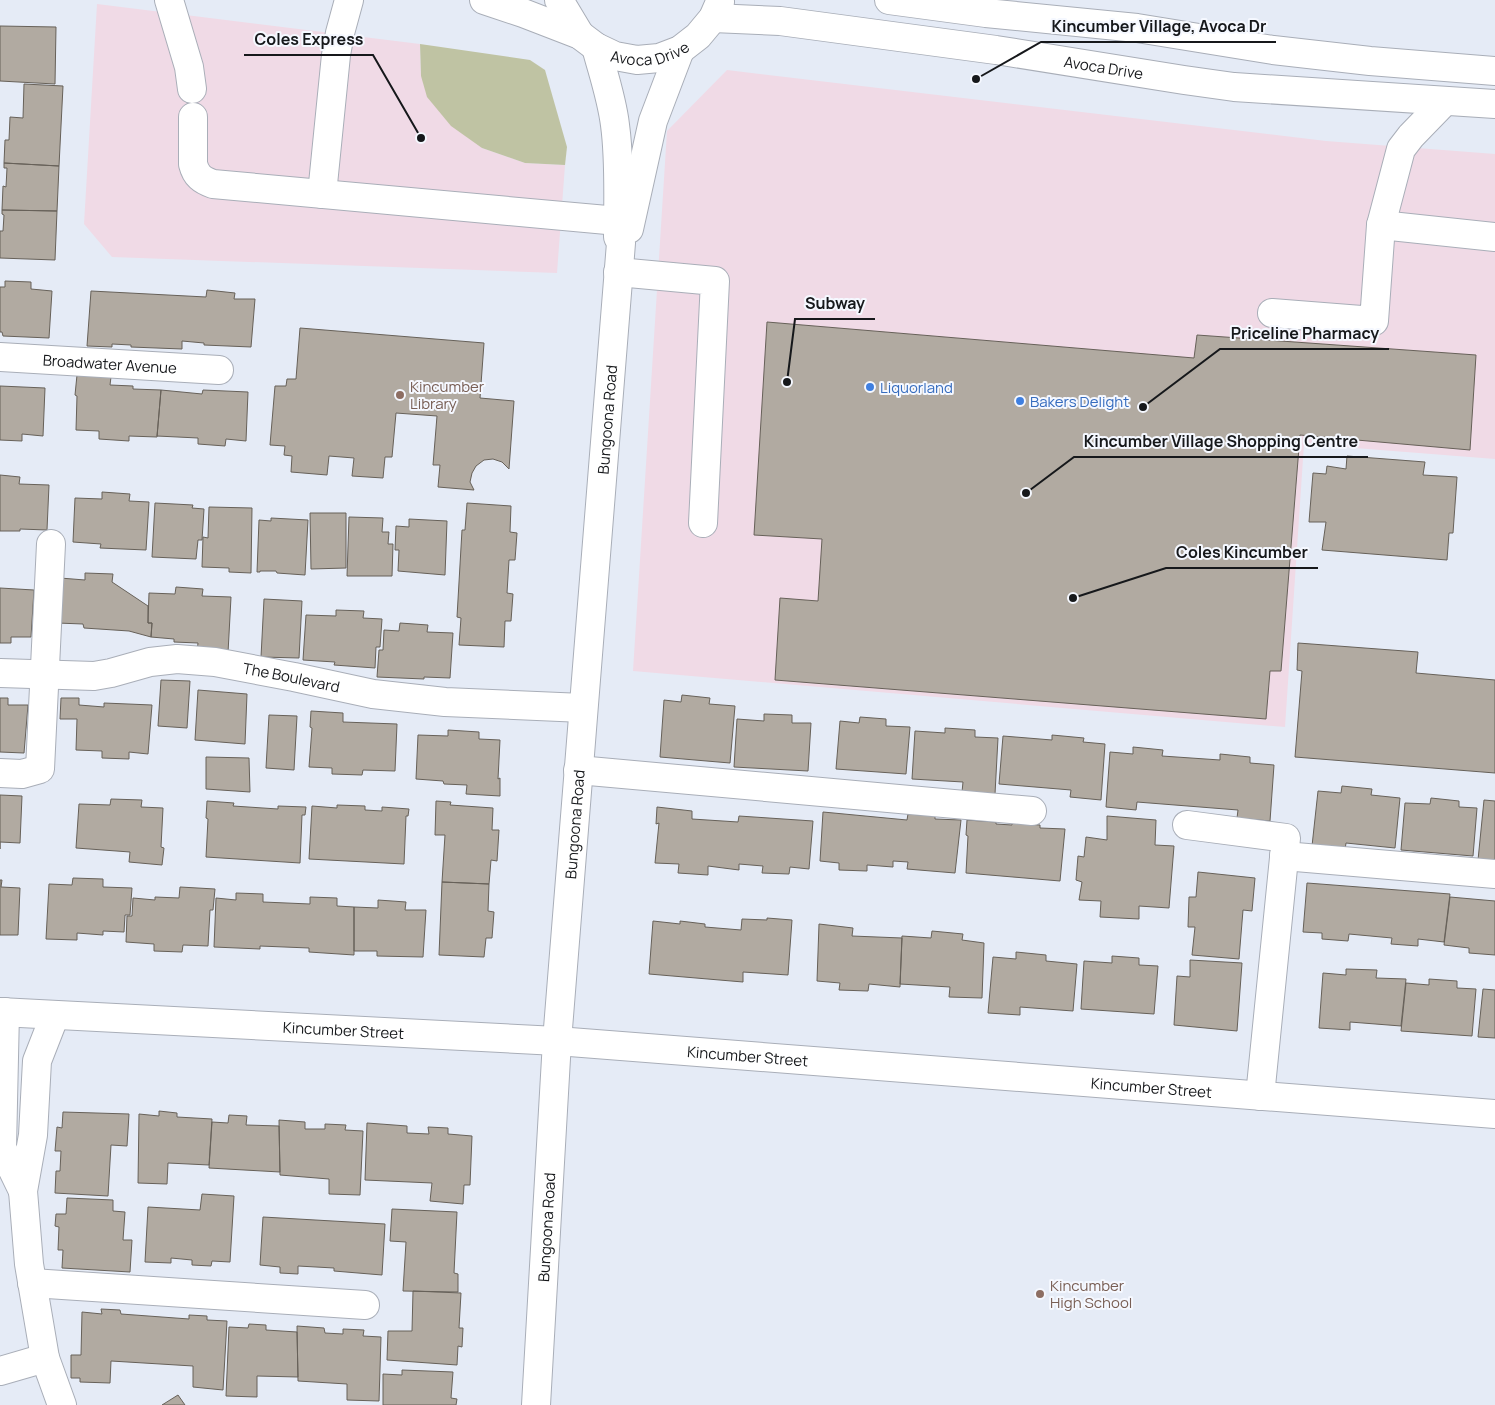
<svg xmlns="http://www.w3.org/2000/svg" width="1495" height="1405" viewBox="0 0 1495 1405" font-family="Manrope,sans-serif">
<rect width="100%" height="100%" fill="#e5ebf6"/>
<path fill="#f0dae6" d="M97,4L420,44L421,76L482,148L525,163L565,165L557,273L112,257L84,224Z
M727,70L1326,141L1495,154V459L1304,444L1285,727L633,671L667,131Z"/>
<path fill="#bfc3a3" d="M420,44L530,60L545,70L567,147L565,165L525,163L482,148L451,126L427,97L421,76Z"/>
<path fill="#b1aaa1" stroke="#676159" d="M0,26L56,27L55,84L0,81Z
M24,84L63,86L59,166L4,163L5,140H9L10,117L23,118Z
M4,163L59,166L57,211L2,210L3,186L6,187L7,168H4Z
M2,210L57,211L55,260L0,258V231H3L4,215L2,214Z
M5,281L31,282V289L52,291L49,338L3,336L2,332H0V287H5Z
M207,290L235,293L234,299H255L251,347L204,345V343L182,341V349L131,347V345L112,344V347L87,346L91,291L206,297Z
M767,322L1194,358L1197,335L1476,355L1470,450L1300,435L1281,671H1270L1266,719L775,680L780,598L818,601L822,539L754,535Z
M300,328L484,343L480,398L514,401L509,469L502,462L493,459L484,460L476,466L472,473L470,482L474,490L438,487L440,465H433L437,416L396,413L392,457H385L383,478L352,476L354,458L329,456L327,475L291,472L292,456L284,455L285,446L270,445L275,386H286L287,379H296Z
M77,375L111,377L110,385L133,386V389L161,390L157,437L129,436V441L99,439V431L76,430L77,396L75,395Z
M0,386L45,388L43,436L22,434V441L0,440Z
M161,390L202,394L203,390L248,392L246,441L226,439L225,446L198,444V438L157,436Z
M1347,456L1425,462L1423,475L1457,477L1453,533H1449L1447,560L1322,550L1326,522H1309L1313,473L1326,474L1327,466L1346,469Z
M0,475L20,477L19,484L49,485L47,530L20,529V531H0Z
M102,492L130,494L129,501L149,502L146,550L100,548L101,544L73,542L75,498L102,499Z
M155,503L193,505L192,508L204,509L202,540H198L196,559L152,557Z
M467,503L511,506L510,532L517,533L515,560H509L507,593L513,594L511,621H505L504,647L459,645L461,618L457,617L462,530H465Z
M209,507L252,508L251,573L229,572V568L202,567L203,537L208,538Z
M310,513H346V568L311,569Z
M349,517L383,518L382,532H389L388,544H393L392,576H347Z
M271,518L308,520L305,575L277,573L276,571H260V572H257L259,520L271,521Z
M409,519L447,521L445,575L398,571L399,550H395L396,526L409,527Z
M85,573L113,574L112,582L148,606V623H152L151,637L129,631L84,628L83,624L57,623L60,578L85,580Z
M176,587L203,589L202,596L231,597L228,653L197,652L198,643L174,642V639L151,637L152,623H148L149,593L175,594Z
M0,588L34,590L31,637H11V643H0Z
M264,599L302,601L299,658L261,657Z
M336,610L364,611L363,618L382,619L380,647H376L375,668L334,665L335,662L303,660L306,615L336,616Z
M400,623L428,625L427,632L453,633L450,678L424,677V679L377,677L379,650H383L384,630L399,631Z
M1298,643L1418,652L1416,673L1495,680V773L1295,757L1302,671L1297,670Z
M161,680L190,681L187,728L158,726Z
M198,690L247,694L245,744L195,740Z
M682,695L710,698L709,704L735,706L730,763L660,757L664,700L681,702Z
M0,698H8V705H28L24,753L0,752Z
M61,698H79V705L104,707V703L152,705L148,754L129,752V759L102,758V751L76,750L77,719H60Z
M311,711L343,713V722L397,724L395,771L363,770L362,775L332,774V768L309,767L312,728L310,727Z
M764,714L792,715V723H811L808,771L734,767L737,719L764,721Z
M269,715L297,716L294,770L266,768Z
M860,717L886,719V726L910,727L906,774L836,769L840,721L859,723Z
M945,728L975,730V737L998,738L995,794L962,792L963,782L912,779L915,731L945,733Z
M448,730L479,732V739L500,740L498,779L500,778V796L466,794L467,785L444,784L443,781L416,779L418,735L448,736Z
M1052,735L1084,738L1083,742L1105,744L1101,800L1070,797L1071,790L999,784L1003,736L1052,740Z
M1133,747L1163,750L1162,756L1220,760V754L1250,757V763L1274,765L1270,821L1237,818L1238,810L1137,802L1136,810L1106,807L1110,752L1133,754Z
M206,757L249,758L250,792L206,789Z
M1342,786L1372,789L1371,795L1400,798L1395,848L1346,843L1345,850L1312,846L1318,791L1341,793Z
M0,795L22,796L20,843L0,842V849Z
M1431,798L1459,801V807L1477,808L1473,856L1401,850L1405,803L1430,804Z
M111,799L142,800L141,807L163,808L161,847L164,848L162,865L129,862L130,852L76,848L79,804L110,805Z
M1484,800L1495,801V861L1478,860Z
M207,801L234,803L233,806L278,809V806L306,807L305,815H302L300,863L206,857L208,819L206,818Z
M436,801L451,802L450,805L493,808L492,830H499L497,861L491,860L489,884L442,882L445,835H435Z
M337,805L365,806V810L382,811V807L409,809L408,816H406L404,864L309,859L312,806L337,808Z
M657,807L692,811V819L738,822L739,816L813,821L809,869L790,867L789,874L762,873L763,866L739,864V870L708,866V875L678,873L679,864L655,863L659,823L656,824Z
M823,812L907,820L908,814L935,816V819L961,820L955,873L907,869L908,862L893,861V867L867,865V871L839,870V863L820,861Z
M1107,816L1156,820L1155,845L1174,846L1169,908L1139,906V919L1100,917L1101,901L1079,900L1082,882L1076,880L1078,856L1084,857L1086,837L1107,840Z
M967,820L996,822V824L1012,825V823L1040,825V828L1065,829L1060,881L966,873L968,836L966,835Z
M1198,872L1255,878L1252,911L1243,910L1239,959L1192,955L1195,927H1188L1189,897H1196Z
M73,878L103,879V887L132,888L130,915H125L124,932L103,931V935L77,933V940L46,939L49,884L72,885Z
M0,880H2L1,887L20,888L18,935H0Z
M442,882L489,884L488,911L494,912L492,938H486L484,957L439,955Z
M1307,883L1450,894L1444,942L1418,939V946L1391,944L1392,938L1349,934L1348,941L1322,939V933L1303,932Z
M180,887L215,889L213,910H210L208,946L183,945L182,952L154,951V944L126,942L127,916H132L133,898L155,900V897L179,898Z
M236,893L263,894V902L310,904V897L337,898V906L354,907V955L309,952V948L260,946V949L214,947L216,898L236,900Z
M1450,897L1495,901V955L1469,953V948L1444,945Z
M378,900L406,902L405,910H426L423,957L377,956V951H354V907L378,908Z
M767,918L792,920L788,975L743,972V982L649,974L653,921L680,924V921L705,924V927L741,930L742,919L767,920Z
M819,924L853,928L852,936L902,938L900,987L869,984L868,991L839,990L840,983L817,981Z
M932,931L963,934L962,940L984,943L982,998L949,997L950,987L900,984L902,936L931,938Z
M1016,952L1046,955V961L1077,964L1073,1011L1020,1007V1015L988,1013L993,957L1016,959Z
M1112,956L1139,958V965L1158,966L1154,1014L1081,1009L1084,961L1112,963Z
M1190,960L1242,963L1237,1031L1174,1025L1177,976L1190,977Z
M1346,969L1377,970L1376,978L1406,979L1401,1026L1350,1022V1030L1319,1028L1323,973L1346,975Z
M1429,979L1457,981V988L1476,989L1472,1036L1401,1031L1406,983L1429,985Z
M1483,989L1495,990V1038L1478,1037Z
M159,1111L177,1113V1117L212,1119L209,1165L168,1163L167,1184L138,1183L139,1114L159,1116Z
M63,1112L129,1114L127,1146L111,1145L108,1196L55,1193L56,1171H60L61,1151H55L57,1127L62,1128Z
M229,1115L247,1116L246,1125L279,1126L280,1172L209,1168L212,1122L228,1123Z
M279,1120L305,1122V1129H325V1124L346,1125L345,1130L363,1131L360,1195L329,1194V1179L280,1175Z
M367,1123L407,1126V1133L429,1134L428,1127L448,1128V1134L472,1136L470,1185H464L463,1204L430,1201L432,1183L365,1180Z
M202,1194L234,1196L230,1262L212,1261L211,1266L192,1265V1260L171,1258V1263L145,1262L148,1207L200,1210Z
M67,1198L113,1200V1211L125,1212L123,1240H132L130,1272L62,1268L63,1250H58L59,1227L55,1226L56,1214H66Z
M392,1209L457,1212L454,1273L458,1274V1292L403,1291L406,1242L390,1241Z
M263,1217L385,1224L382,1275L334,1271V1268L298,1266V1274L280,1273V1267L260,1265Z
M413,1291L461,1293L459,1328H463L462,1347L458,1346L457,1365L387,1360L388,1331H412Z
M101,1309L120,1310L121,1314L189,1319V1315L207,1316V1320L227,1321L223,1390L193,1387V1366L111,1361L110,1383L80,1382V1378H71V1355H81L82,1312L102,1314Z
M249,1324L266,1325V1330L297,1332L298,1377L257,1376V1397L226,1396L229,1327L248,1328Z
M297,1326L324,1328L325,1333L343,1334V1329L364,1330L363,1336L381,1337L379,1401L347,1400V1384L298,1381Z
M402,1370L453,1372L451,1398L457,1399L456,1405H383V1374L402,1375Z
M178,1395L185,1405H162Z"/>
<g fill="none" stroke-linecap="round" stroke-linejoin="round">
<g stroke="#a9aeb8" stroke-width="30">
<g id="minor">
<path d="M169,0L189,67L192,89"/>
<path d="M193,117V164C196,176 202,180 213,184L618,221"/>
<path d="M322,194L336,55L340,33L349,0"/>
<path d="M1381,225L1495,237"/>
<path d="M629,229L653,121L680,50"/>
<path d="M618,272L715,281L703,523"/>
<path d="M1272,313L1374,321L1381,225L1401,149L1411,136L1445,101"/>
<path id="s1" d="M0,357L219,370"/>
<path id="s2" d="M0,673L94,676L111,673L150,662L177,659L215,662L294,677L373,694L445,702L583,708"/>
<path d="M578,770L1032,811"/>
<path d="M0,773L22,774L40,769L51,544"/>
<path d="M1187,825L1286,838L1260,1096"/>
<path d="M1284,856L1495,874"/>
<path id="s3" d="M0,1012L557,1041L1495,1114"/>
<path d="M5,1012L2,1148L23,1191"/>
<path d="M55,1015L37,1061L33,1135L23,1191L29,1264L45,1358L62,1405"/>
<path d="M32,1283L365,1305"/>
<path d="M0,1371L45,1358"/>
<path id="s4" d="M536,1405L557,1041L621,243L618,237C618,200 620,162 615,125C612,99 603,73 596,47"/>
</g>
</g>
<g stroke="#a9aeb8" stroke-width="30">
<g id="major">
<path id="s5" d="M484,0L523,13L580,35L596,47L615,56L637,60L659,58L680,50L698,36L713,18L720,2"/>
<path d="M559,0L580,35"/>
<path d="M889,0L986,13L1137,28L1273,50L1370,61L1495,71"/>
<path id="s6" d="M713,18L780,21L996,50L1184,80L1234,87L1495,104"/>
</g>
</g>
<use href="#minor" stroke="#fff" stroke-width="28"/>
<use href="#major" stroke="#fff" stroke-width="28"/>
</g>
<g fill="#3f7fe0" stroke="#f5f8ff" stroke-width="2">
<circle cx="870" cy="387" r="5"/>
<circle cx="1020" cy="401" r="5"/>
</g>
<g fill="#8d6e63" stroke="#f5f8ff" stroke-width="2">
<circle cx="400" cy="395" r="5"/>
<circle cx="1040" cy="1294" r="5"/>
</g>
<g text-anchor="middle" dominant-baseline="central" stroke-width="4" stroke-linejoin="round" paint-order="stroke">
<g font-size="15" fill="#16181b" stroke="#f5f8ff">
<text stroke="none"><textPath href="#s5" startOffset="179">Avoca Drive</textPath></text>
<text stroke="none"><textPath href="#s6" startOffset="394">Avoca Drive</textPath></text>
<text stroke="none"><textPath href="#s1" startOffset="110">Broadwater Avenue</textPath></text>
<text stroke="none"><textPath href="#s4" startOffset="988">Bungoona Road</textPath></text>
<text stroke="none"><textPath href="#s2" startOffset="295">The Boulevard</textPath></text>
<text stroke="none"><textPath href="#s4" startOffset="582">Bungoona Road</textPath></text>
<text stroke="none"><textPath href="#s3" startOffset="344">Kincumber Street</textPath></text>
<text stroke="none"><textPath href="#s3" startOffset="749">Kincumber Street</textPath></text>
<text stroke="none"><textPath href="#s3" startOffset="1154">Kincumber Street</textPath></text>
<text stroke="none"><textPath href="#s4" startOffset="178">Bungoona Road</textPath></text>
</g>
<g font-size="15" fill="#785e54" stroke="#f5f8ff" text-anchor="start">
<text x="410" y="386">Kincumber<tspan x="410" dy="17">Library</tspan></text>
<text x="1050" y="1285">Kincumber<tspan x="1050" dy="17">High School</tspan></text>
</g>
<g font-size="15" fill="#366cbe" stroke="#f5f8ff" text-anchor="start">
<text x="880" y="387">Liquorland</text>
<text x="1030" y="401">Bakers Delight</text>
</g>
</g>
<path fill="none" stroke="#16181b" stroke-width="2" d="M976 79L1041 42H1276M421 138L373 55H244M787 382L795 319H875M1143 407L1220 349H1389M1026 493L1074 457H1368M1073 598L1166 568H1318"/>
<g fill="#16181b" stroke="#f5f8ff" stroke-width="2">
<circle cx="976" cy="79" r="5"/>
<circle cx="421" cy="138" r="5"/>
<circle cx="787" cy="382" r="5"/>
<circle cx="1143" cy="407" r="5"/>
<circle cx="1026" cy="493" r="5"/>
<circle cx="1073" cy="598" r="5"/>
</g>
<g font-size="16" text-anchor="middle" font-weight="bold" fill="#16181b" stroke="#f5f8ff" stroke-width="4" stroke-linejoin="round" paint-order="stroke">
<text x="1159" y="32">Kincumber Village, Avoca Dr</text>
<text x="309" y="45">Coles Express</text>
<text x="835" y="309">Subway</text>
<text x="1305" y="339">Priceline Pharmacy</text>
<text x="1221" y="447">Kincumber Village Shopping Centre</text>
<text x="1242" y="558">Coles Kincumber</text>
</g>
</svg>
